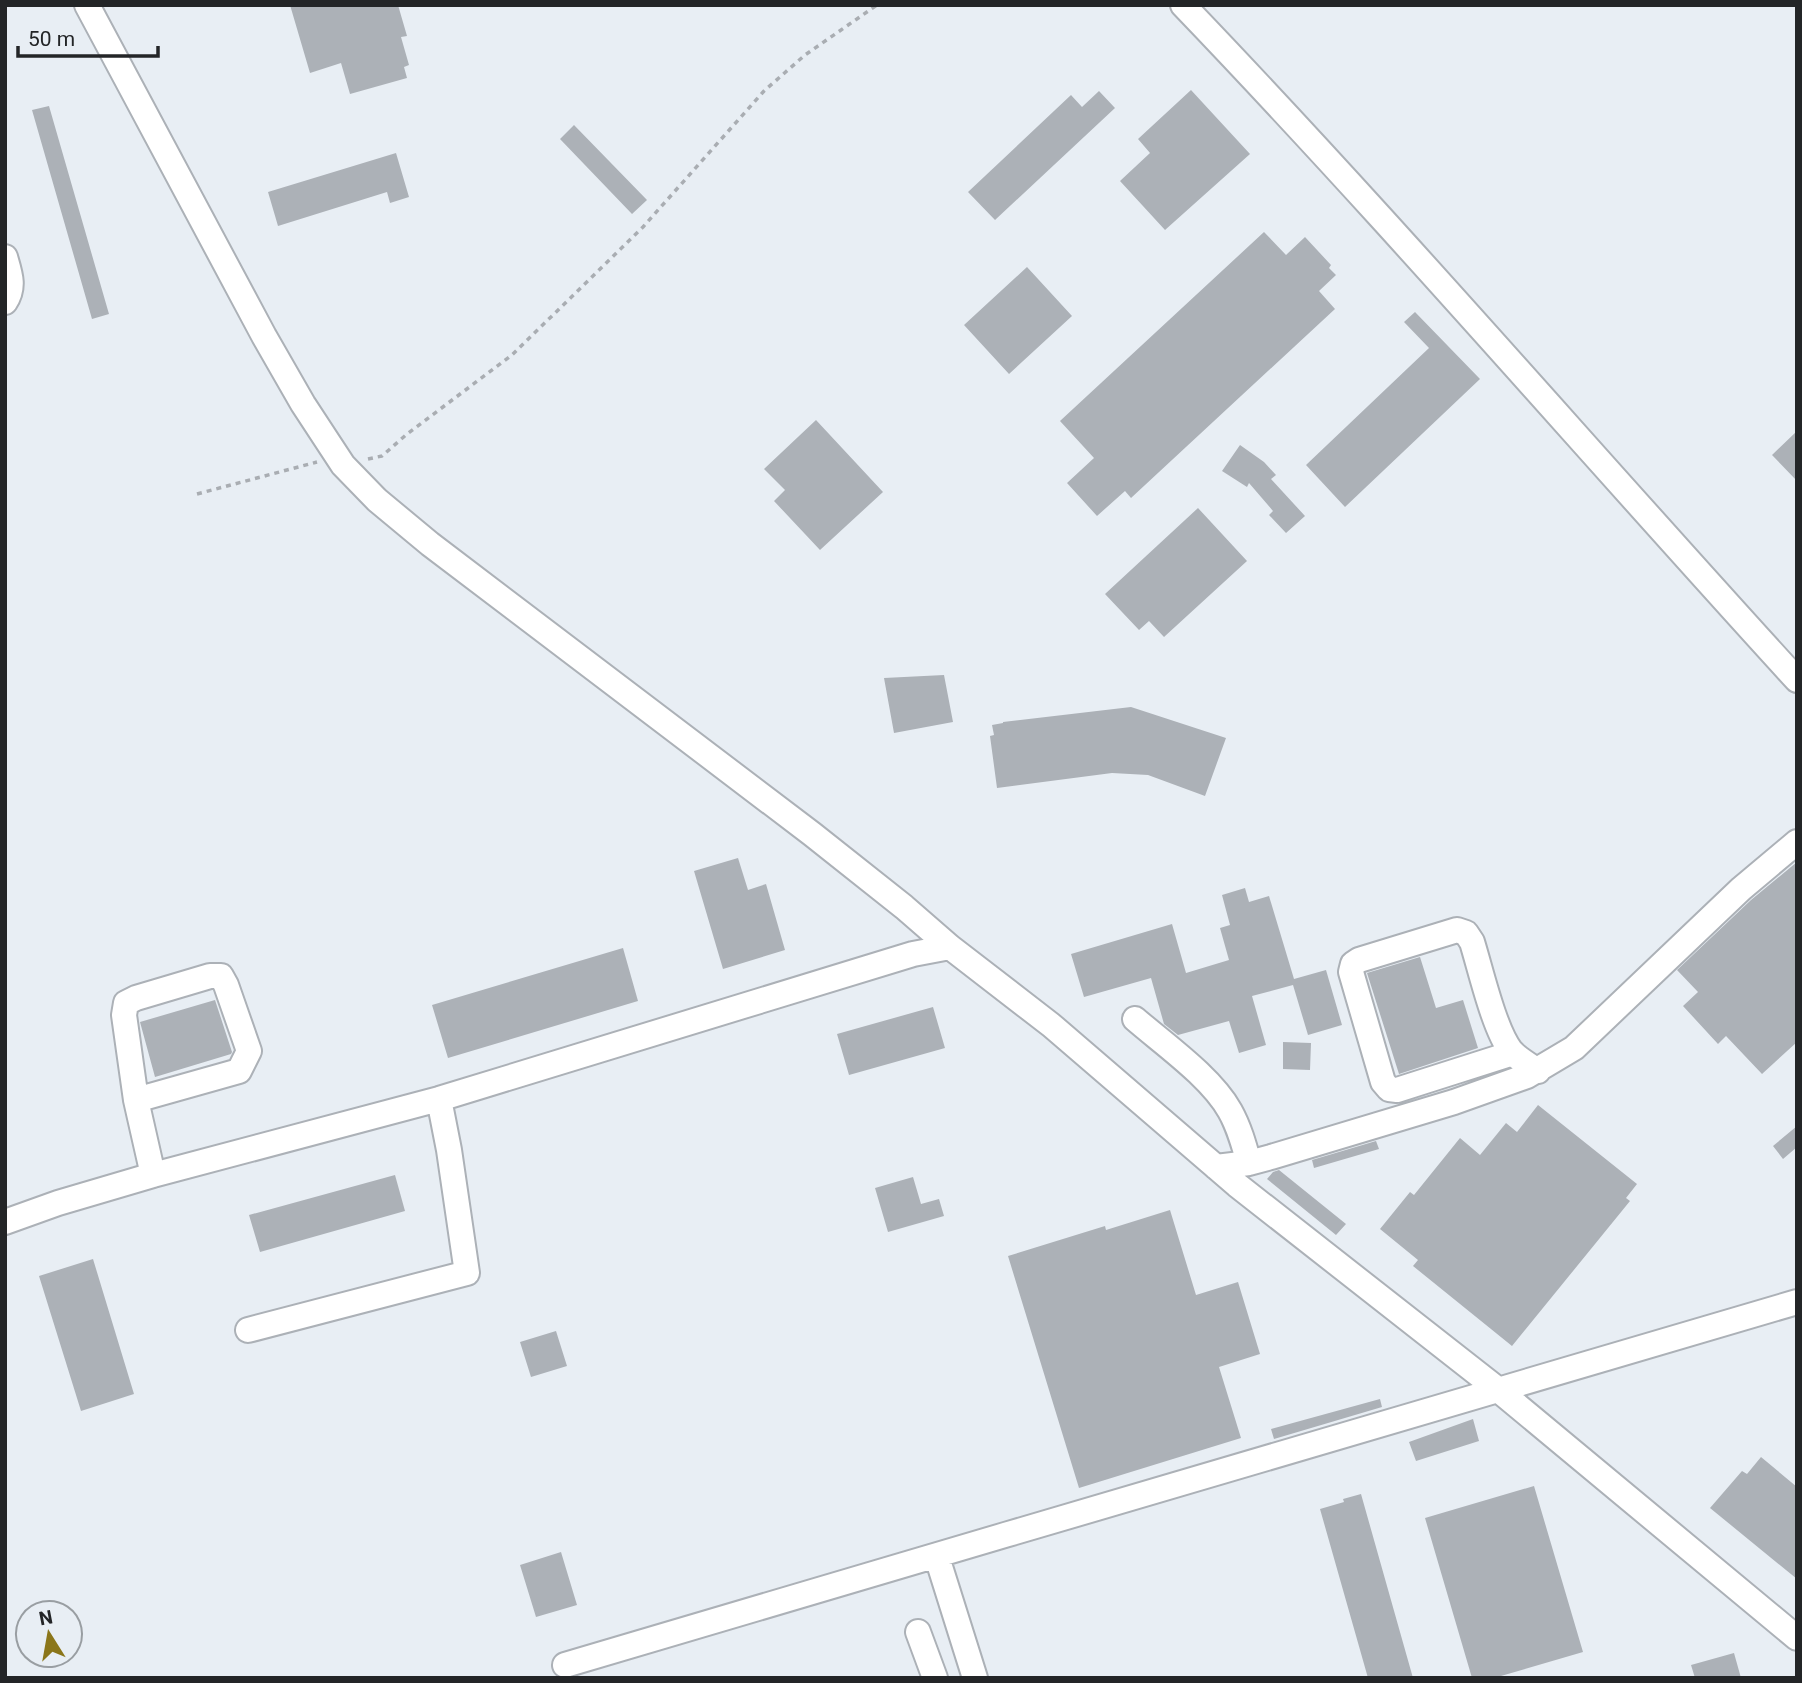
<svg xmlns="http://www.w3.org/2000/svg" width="1802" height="1683" viewBox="0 0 1802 1683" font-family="Roboto,sans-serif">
<rect width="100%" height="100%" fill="#e8eef4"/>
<path fill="#acb1b7" d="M290,5H398L407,36L401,37L409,65L404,67L407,78L350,94L341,63L310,73Z
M1191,90L1250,154L1165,230L1120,181L1150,153L1138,139Z
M1099,91L1115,108L995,220L968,192L1071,95L1082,107Z
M49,106L109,314L92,319L32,110Z
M574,125L647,200L632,214L560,139Z
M396,153L409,197L390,203L387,192L278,226L268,192Z
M1264,232L1286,255L1305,237L1331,265L1329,268L1336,275L1319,291L1335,309L1131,498L1125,491L1097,516L1067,483L1094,458L1060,421Z
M1027,267L1072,316L1009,374L964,325Z
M1415,312L1480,379L1345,507L1306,465L1429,348L1404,322Z
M816,420L883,492L820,550L774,501L785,490L764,469Z
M1797,431V481L1772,455Z
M1240,445L1264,462L1276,475L1271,479L1305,516L1286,533L1269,515L1273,511L1249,483L1247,487L1222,471Z
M1198,508L1247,561L1164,637L1149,621L1139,630L1105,594Z
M944,675L953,722L894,733L884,678Z
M1131,707L1226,738L1205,796L1148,775L1112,773L997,788L990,736L994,735L992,725L1003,723V722Z
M738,858L748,890L766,884L785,950L723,969L694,871Z
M1797,862V1042L1762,1074L1726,1036L1718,1044L1683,1006L1698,992L1677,970L1751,900Z
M1245,888L1249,902L1269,896L1294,979L1326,970L1342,1025L1308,1035L1293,985L1252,996L1266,1045L1239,1053L1229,1021L1178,1035L1164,1024L1151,978L1084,997L1071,954L1172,924L1186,973L1229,960L1220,928L1230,925L1222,895Z
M623,948L638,1001L448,1058L432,1005Z
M1420,957L1436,1008L1463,1000L1478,1048L1399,1074L1367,973Z
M215,1000L232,1052L231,1054L155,1077L140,1022Z
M933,1007L945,1048L849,1075L837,1034Z
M1283,1042L1311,1043L1310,1070L1283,1069Z
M1538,1105L1637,1184L1626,1198L1630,1201L1512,1346L1413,1266L1418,1260L1380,1229L1410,1192L1414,1195L1460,1138L1480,1155L1506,1123L1517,1132Z
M1797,1126V1147L1783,1159L1773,1146Z
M1376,1141L1379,1149L1314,1168L1312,1160Z
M1279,1170L1346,1224L1336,1235L1267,1179L1273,1172Z
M395,1175L405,1211L260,1252L249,1215Z
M913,1177L921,1204L939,1199L944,1216L888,1232L875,1188Z
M1170,1210L1196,1295L1238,1282L1260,1354L1219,1367L1241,1438L1079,1488L1008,1256L1105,1226L1106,1230Z
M93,1259L134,1394L81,1411L39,1276Z
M556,1331L567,1366L531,1377L520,1342Z
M1380,1399L1382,1407L1274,1439L1271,1429Z
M1473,1419L1479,1441L1416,1461L1409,1442Z
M1761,1457L1797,1487V1579L1710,1508L1742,1471L1747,1474Z
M1534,1486L1583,1652L1494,1678H1472L1425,1518Z
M1361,1494L1413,1678H1368L1320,1509L1344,1502L1343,1499Z
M561,1552L577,1605L536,1617L520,1565Z
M1734,1653L1741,1678H1695L1691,1665Z"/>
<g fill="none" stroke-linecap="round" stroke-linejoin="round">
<g stroke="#acb1b7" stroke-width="28">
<path id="minor" d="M87,5L264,336L303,404L343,465L377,500L430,544L812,834L904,907L950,947L1051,1025L1237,1185L1496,1388L1797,1638
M1183,5C1394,225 1592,456 1797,680
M5,257C10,274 15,287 5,302
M1135,1019C1165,1045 1211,1077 1230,1111C1239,1127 1244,1145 1249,1163
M1513,1053L1397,1090L1389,1089L1383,1082L1351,972L1353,964L1359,960L1457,930L1466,933L1472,942C1481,971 1494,1029 1511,1051C1518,1059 1529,1065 1538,1071
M136,1100L239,1071L249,1051L226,985L221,976H210L136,998L126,1003L124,1015L136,1100L153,1175
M1216,1167L1249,1163L1271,1157L1454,1102L1527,1076L1574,1048L1741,889L1797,842
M5,1222L58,1203L153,1175L439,1099L913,954L950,947
M248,1330L467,1273L449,1150L439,1099
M937,1557L975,1678
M918,1632L935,1678
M565,1665C976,1545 1385,1420 1797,1302"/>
</g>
<path stroke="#a9adb2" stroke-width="3.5" stroke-dasharray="5 5" stroke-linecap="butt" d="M368,459L382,456L407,434L512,355L643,227L764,91L805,55L877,5
M197,494L317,462"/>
<use href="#minor" stroke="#fff" stroke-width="24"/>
</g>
<rect width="1802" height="1683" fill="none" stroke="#232527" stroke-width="14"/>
<g transform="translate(49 1634) rotate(349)"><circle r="33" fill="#e8eef4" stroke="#999ea2" stroke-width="2"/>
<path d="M0-5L12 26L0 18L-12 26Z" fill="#8b761a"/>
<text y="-10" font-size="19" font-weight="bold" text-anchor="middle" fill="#232527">N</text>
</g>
<path d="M18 46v10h140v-10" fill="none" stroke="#232527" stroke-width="3.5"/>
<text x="28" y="46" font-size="21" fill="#232527" stroke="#e8eef4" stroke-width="5" paint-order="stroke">50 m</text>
</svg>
